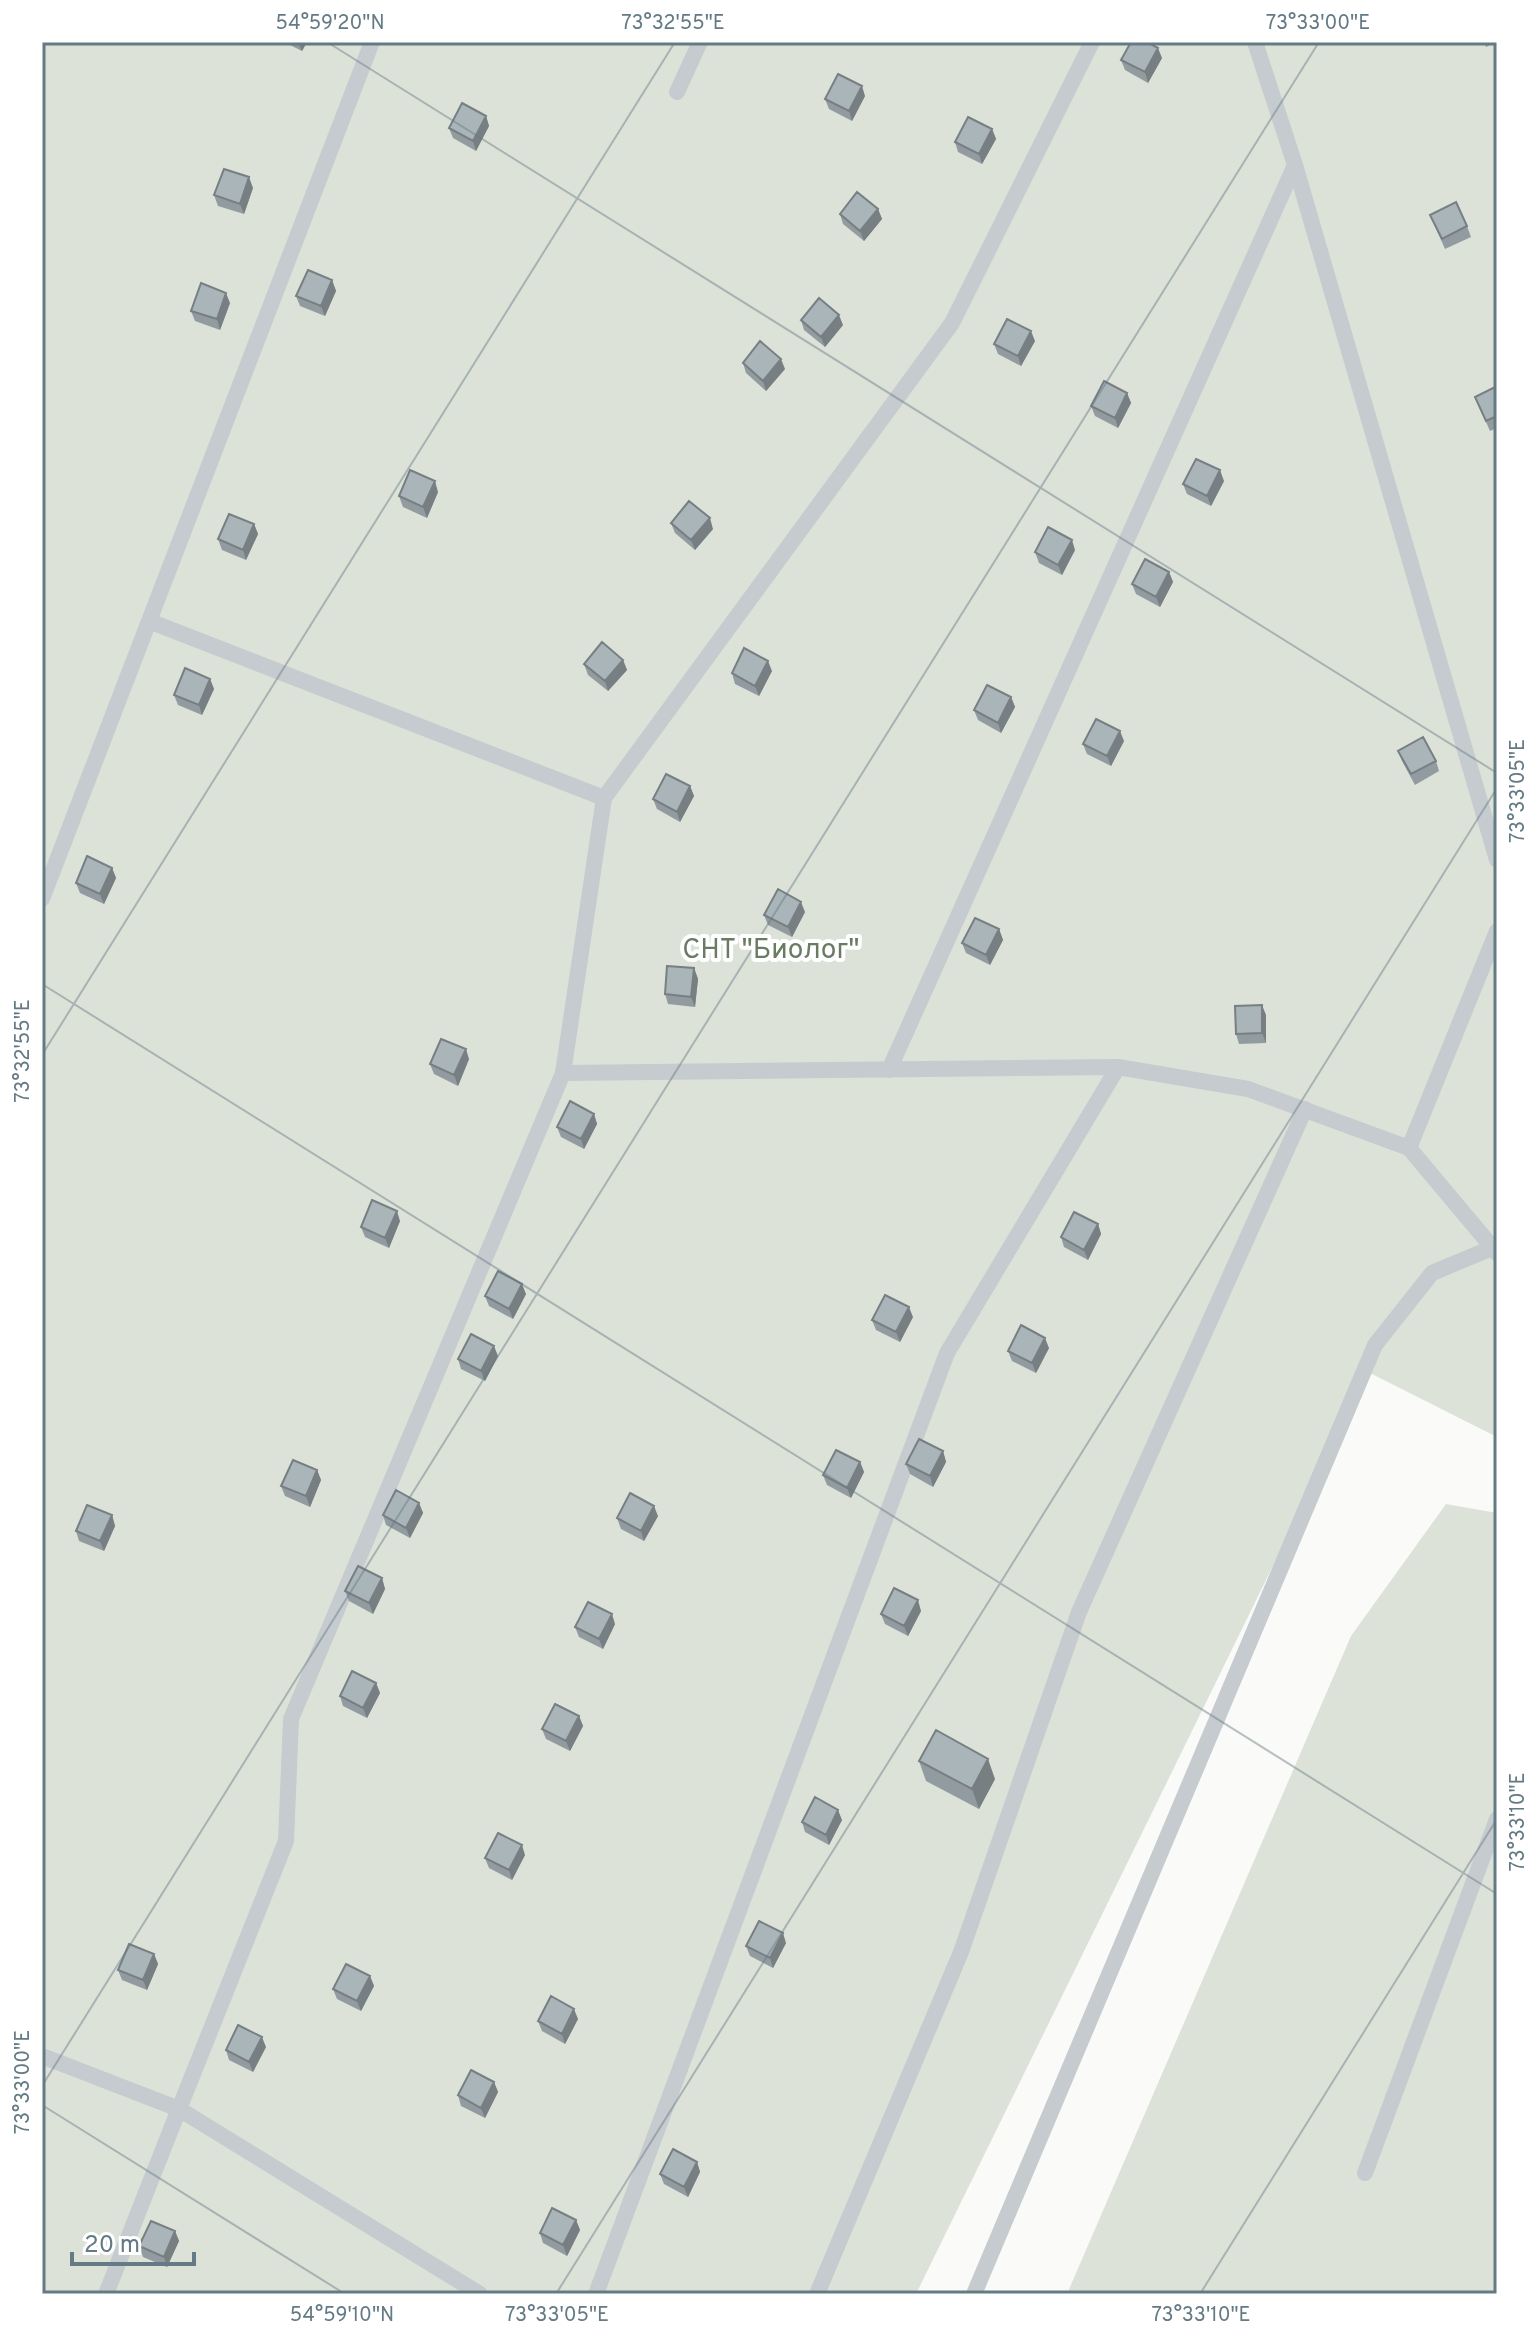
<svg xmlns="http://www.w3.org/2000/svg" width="1539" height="2336" viewBox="0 0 1539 2336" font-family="Overpass,sans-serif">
<rect width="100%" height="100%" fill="#fafaf8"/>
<path fill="#dce2d8" d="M42,42H1497V1437L1368,1372L916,2294H42Z
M1446,1504L1497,1513V2294H1067L1351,1636Z"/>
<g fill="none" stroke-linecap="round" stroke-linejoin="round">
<path stroke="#c5cbce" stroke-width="16" d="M1255,42L1295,165L1497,860
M677,92L700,42
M149,621L604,798
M42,899L372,42
M889,1070L1295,165
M563,1073L604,798L952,323L1092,42
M1409,1148L1497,931
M42,2056L179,2109L286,1841L291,1719L563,1073L1118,1067L1248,1089L1409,1148L1497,1253
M1365,2173L1497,1819
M106,2294L179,2109L480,2294
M596,2294L947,1353L1118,1067
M817,2294L961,1952L1079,1612L1305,1109
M974,2294L1375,1345L1432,1273L1492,1248"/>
</g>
<path fill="#929ca0" d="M284,42H307L302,51Z
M1484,42H1496L1486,47Z
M1162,58L1148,83L1125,70L1121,60Z
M865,96L852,121L829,109L825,99Z
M486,116L489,126L476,151L453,138L449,128Z
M992,129L996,139L982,164L958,152L955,142Z
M253,188L244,214L218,206L214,195Z
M878,209L882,219L864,241L843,224L840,214Z
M1430,215L1467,226L1471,237L1445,249Z
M332,280L336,291L325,316L300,306L296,296Z
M230,303L220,330L195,321L191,311Z
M801,320L843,325L825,347L804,330Z
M1035,341L1021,366L998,354L994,344Z
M743,363L785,369L766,391L746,373Z
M1497,386V428L1490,431L1475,397Z
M1127,393L1131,403L1118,428L1095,416L1091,406Z
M1224,481L1211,506L1187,494L1183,484Z
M438,492L427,518L403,507L399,496Z
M671,523L713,529L695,550L675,533Z
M254,524L258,534L246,560L222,550L218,539Z
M1075,550L1062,575L1039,563L1035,552Z
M1169,572L1173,582L1160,607L1136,594L1132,584Z
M623,660L627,670L608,691L588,675L584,664Z
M772,671L759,696L735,684L732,673Z
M210,679L214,689L202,715L178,705L174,695Z
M1011,697L1015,707L1001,733L978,720L974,710Z
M1124,741L1111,766L1087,754L1083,744Z
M1398,751L1436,761L1439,771L1415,785L1402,761Z
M690,786L694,796L680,822L657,809L653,799Z
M112,868L116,878L104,904L80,893L76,883Z
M805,912L792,937L768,925L764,915Z
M999,929L1003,940L990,965L966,953L962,943Z
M694,968L698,979L695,1007L668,1004L665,994Z
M1266,1015V1043L1239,1044L1236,1034Z
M469,1059L458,1086L434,1074L430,1064Z
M594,1114L597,1124L584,1149L561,1137L557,1127Z
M400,1221L389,1248L365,1237L361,1227Z
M1098,1224L1101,1234L1088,1260L1064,1247L1061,1237Z
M526,1294L513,1319L489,1306L485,1296Z
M913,1317L900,1342L876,1330L872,1320Z
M1049,1348L1036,1373L1012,1361L1008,1351Z
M498,1356L485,1381L461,1369L458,1359Z
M943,1451L946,1462L933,1487L910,1474L906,1464Z
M860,1462L864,1472L851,1498L827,1485L823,1475Z
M317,1470L321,1480L310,1507L285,1496L281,1486Z
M419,1503L423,1513L410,1538L386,1525L383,1515Z
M112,1515L115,1526L104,1551L79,1541L76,1531Z
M658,1516L644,1541L621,1529L617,1518Z
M382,1578L385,1589L373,1614L349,1601L345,1591Z
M921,1611L908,1636L885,1624L881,1614Z
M615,1624L603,1649L579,1637L575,1627Z
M376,1683L380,1693L367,1718L343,1706L340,1696Z
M579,1716L583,1726L570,1751L546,1739L542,1729Z
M919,1761L995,1779L979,1809L926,1781Z
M842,1820L829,1845L805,1832L802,1822Z
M525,1855L512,1880L489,1868L485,1858Z
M786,1943L773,1968L750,1956L746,1946Z
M154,1954L158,1964L147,1990L122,1980L118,1970Z
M370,1976L374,1986L361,2011L337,1999L333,1989Z
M578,2019L565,2044L542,2031L538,2021Z
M266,2047L253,2072L229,2060L226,2050Z
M494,2082L498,2092L485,2118L461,2106L458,2095Z
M697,2162L700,2172L688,2197L664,2184L660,2174Z
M576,2220L580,2230L567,2256L543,2243L540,2233Z
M175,2231L179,2241L167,2267L143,2257L139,2246Z"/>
<path fill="#777f82" d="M298,42H307L302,51Z
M1158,48L1162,58L1148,83L1145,72Z
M862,86L865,96L852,121L849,111Z
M486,116L489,126L476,151L473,141Z
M992,129L996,139L982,164L979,154Z
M249,177L253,188L244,214L240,204Z
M878,209L882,219L864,241L860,231Z
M332,280L336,291L325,316L321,306Z
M226,293L230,303L220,330L217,319Z
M839,315L843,325L825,347L821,337Z
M1031,331L1035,341L1021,366L1018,356Z
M781,359L785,369L766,391L763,381Z
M1127,393L1131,403L1118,428L1115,418Z
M1220,470L1224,481L1211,506L1207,496Z
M435,481L438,492L427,518L423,507Z
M710,518L713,529L695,550L691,540Z
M254,524L258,534L246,560L243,550Z
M1072,540L1075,550L1062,575L1058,565Z
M1169,572L1173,582L1160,607L1156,597Z
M623,660L627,670L608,691L605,681Z
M768,661L772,671L759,696L755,686Z
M210,679L214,689L202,715L199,705Z
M1011,697L1015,707L1001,733L998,723Z
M1120,731L1124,741L1111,766L1107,756Z
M690,786L694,796L680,822L677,812Z
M112,868L116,878L104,904L100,894Z
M801,902L805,912L792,937L788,927Z
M999,929L1003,940L990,965L986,955Z
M694,968L698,979L695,1007L691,997Z
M1262,1005L1266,1015V1043L1262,1033Z
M466,1049L469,1059L458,1086L454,1075Z
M594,1114L597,1124L584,1149L581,1139Z
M397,1211L400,1221L389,1248L385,1238Z
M1098,1224L1101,1234L1088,1260L1084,1250Z
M522,1284L526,1294L513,1319L509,1309Z
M909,1307L913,1317L900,1342L896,1332Z
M1045,1338L1049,1348L1036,1373L1032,1363Z
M494,1346L498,1356L485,1381L481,1371Z
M943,1451L946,1462L933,1487L930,1476Z
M860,1462L864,1472L851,1498L847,1488Z
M317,1470L321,1480L310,1507L306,1496Z
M419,1503L423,1513L410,1538L406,1528Z
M654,1506L658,1516L644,1541L641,1531Z
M112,1515L115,1526L104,1551L100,1541Z
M382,1578L385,1589L373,1614L369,1603Z
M918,1600L921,1611L908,1636L904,1626Z
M612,1614L615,1624L603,1649L599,1639Z
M376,1683L380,1693L367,1718L363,1708Z
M579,1716L583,1726L570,1751L566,1741Z
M988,1759L995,1779L979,1809L972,1789Z
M838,1810L842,1820L829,1845L826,1835Z
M522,1845L525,1855L512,1880L509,1870Z
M783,1933L786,1943L773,1968L770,1958Z
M154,1954L158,1964L147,1990L143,1980Z
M370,1976L374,1986L361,2011L357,2001Z
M574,2009L578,2019L565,2044L562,2034Z
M262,2037L266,2047L253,2072L249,2062Z
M494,2082L498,2092L485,2118L481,2108Z
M697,2162L700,2172L688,2197L684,2187Z
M576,2220L580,2230L567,2256L563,2245Z
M175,2231L179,2241L167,2267L164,2257Z"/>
<path fill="#aab5ba" stroke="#777f82" stroke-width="2" d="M1131,42H1147L1158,48L1145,72L1121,60Z
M838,74L862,86L849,111L825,99Z
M462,103L486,116L473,141L449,128Z
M968,117L992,129L979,154L955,142Z
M224,169L249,177L240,204L214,195Z
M857,192L878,209L860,231L840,214Z
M1456,202L1467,226L1442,239L1430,215Z
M308,270L332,280L321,306L296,296Z
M201,283L226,293L217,319L191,311Z
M819,298L839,315L821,337L801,320Z
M1007,319L1031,331L1018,356L994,344Z
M760,341L781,359L763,381L743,363Z
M1104,381L1127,393L1115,418L1091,406Z
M1497,386V416L1486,421L1475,397Z
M1196,459L1220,470L1207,496L1183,484Z
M410,470L435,481L423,507L399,496Z
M689,501L710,518L691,540L671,523Z
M229,514L254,524L243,550L218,539Z
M1048,527L1072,540L1058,565L1035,552Z
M1145,559L1169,572L1156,597L1132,584Z
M602,642L623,660L605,681L584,664Z
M744,648L768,661L755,686L732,673Z
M185,668L210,679L199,705L174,695Z
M987,685L1011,697L998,723L974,710Z
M1096,719L1120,731L1107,756L1083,744Z
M1423,737L1436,761L1411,774L1398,751Z
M666,774L690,786L677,812L653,799Z
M87,856L112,868L100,894L76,883Z
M778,889L801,902L788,927L764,915Z
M975,918L999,929L986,955L962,943Z
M667,966L694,968L691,997L665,994Z
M1262,1005V1033L1236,1034L1235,1006Z
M441,1039L466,1049L454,1075L430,1064Z
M570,1101L594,1114L581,1139L557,1127Z
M372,1200L397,1211L385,1238L361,1227Z
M1074,1212L1098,1224L1084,1250L1061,1237Z
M498,1271L522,1284L509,1309L485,1296Z
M885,1295L909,1307L896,1332L872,1320Z
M1021,1325L1045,1338L1032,1363L1008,1351Z
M471,1334L494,1346L481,1371L458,1359Z
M919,1439L943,1451L930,1476L906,1464Z
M836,1450L860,1462L847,1488L823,1475Z
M293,1460L317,1470L306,1496L281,1486Z
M396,1490L419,1503L406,1528L383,1515Z
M630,1493L654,1506L641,1531L617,1518Z
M87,1505L112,1515L100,1541L76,1531Z
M358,1566L382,1578L369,1603L345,1591Z
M894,1588L918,1600L904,1626L881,1614Z
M588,1602L612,1614L599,1639L575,1627Z
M352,1671L376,1683L363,1708L340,1696Z
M555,1704L579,1716L566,1741L542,1729Z
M936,1730L988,1759L972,1789L919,1761Z
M815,1797L838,1810L826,1835L802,1822Z
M498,1833L522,1845L509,1870L485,1858Z
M759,1921L783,1933L770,1958L746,1946Z
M129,1944L154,1954L143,1980L118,1970Z
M346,1964L370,1976L357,2001L333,1989Z
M551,1996L574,2009L562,2034L538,2021Z
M238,2025L262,2037L249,2062L226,2050Z
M471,2070L494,2082L481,2108L458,2095Z
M673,2149L697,2162L684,2187L660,2174Z
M552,2208L576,2220L563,2245L540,2233Z
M151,2221L175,2231L164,2257L139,2246Z"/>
<path fill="none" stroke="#647a84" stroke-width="2" stroke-opacity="0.45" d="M327,42L1497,773M42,984L1497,1894M42,1055L675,42M42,2086L1319,42M42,2105L345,2294M556,2294L1497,788M1200,2294L1497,1819"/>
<g text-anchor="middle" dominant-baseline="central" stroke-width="8" stroke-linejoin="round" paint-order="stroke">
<g font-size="28" fill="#6a7b63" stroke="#fff">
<text x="771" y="951">СНТ "Биолог"</text>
</g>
</g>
<rect width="1539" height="2336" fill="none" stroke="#ffffff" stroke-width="88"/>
<path d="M72 2252v12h122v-12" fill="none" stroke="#647a84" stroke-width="4"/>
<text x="84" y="2252" font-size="24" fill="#647a84" stroke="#ffffff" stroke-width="6" paint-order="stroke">20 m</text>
<rect x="44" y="44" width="1451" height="2248" fill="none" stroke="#647a84" stroke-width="3"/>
<g font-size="20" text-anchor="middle" fill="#647a84">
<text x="330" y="29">54°59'20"N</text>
<text x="673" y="29">73°32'55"E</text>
<text x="1318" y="29">73°33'00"E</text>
<text transform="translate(1517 791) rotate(-90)" y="7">73°33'05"E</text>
<text transform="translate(22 1051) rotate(-90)" y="7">73°32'55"E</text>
<text transform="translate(1517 1822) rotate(-90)" y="7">73°33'10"E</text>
<text transform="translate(22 2082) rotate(-90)" y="7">73°33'00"E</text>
<text x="342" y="2321">54°59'10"N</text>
<text x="557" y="2321">73°33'05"E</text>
<text x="1201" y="2321">73°33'10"E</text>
</g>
</svg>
